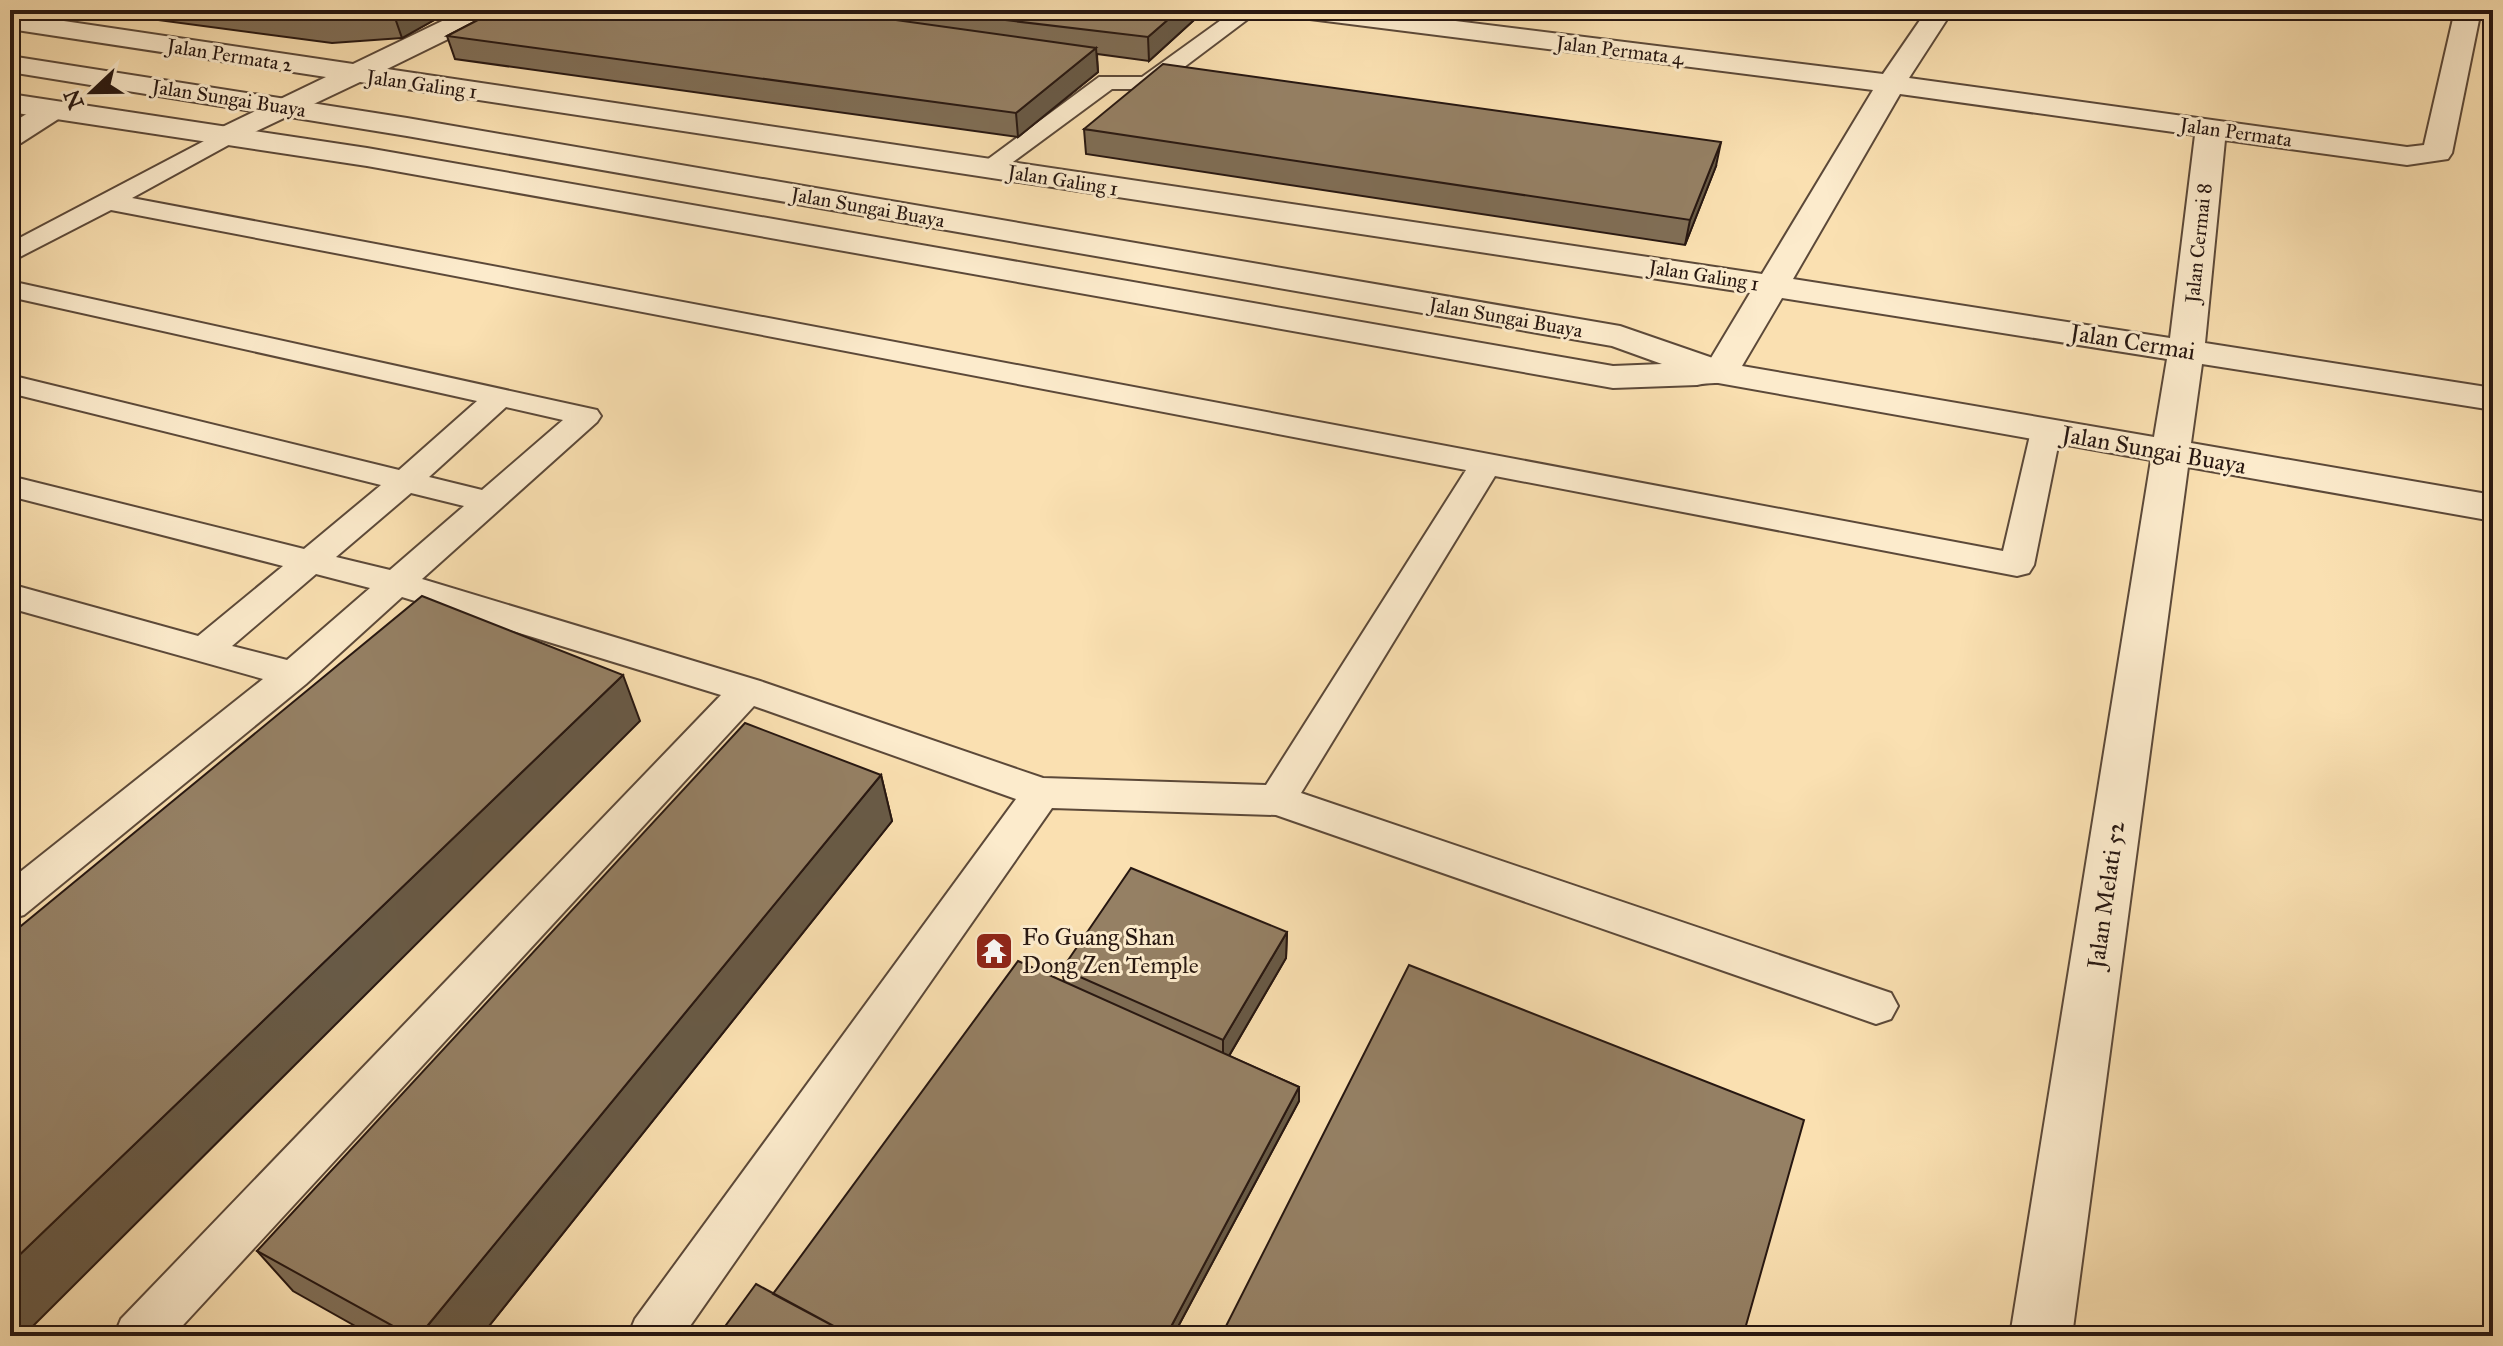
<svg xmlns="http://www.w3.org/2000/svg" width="2503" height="1346" viewBox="0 0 2503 1346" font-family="'IM FELL Great Primer',serif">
<rect width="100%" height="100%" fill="#fae0b1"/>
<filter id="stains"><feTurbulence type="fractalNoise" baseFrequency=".0025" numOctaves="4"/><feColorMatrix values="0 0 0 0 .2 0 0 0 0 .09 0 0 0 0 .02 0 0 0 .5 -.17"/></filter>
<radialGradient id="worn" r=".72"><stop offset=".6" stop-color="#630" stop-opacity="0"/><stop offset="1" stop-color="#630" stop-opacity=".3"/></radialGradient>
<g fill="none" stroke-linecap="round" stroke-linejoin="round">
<g stroke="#5c4939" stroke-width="4">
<path id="service" d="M1235,10H1260L1155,89H1112L998,173H980L976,168L1099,77H1142Z
M225,130L234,132L237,137L234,142L132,198L2003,551L2031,431L2035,424L2046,422L2057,424L2061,431L2034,565L2029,573L2017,576L1495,476L1301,793L1891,993L1898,1006L1891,1019L1876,1024L1276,815L1052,808L683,1336H628L635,1319L1016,799L754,706L173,1336H114L121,1319L721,695L402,597L306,684L24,915L10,919V880L263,679L10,608V584L198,636L283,566L10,496V476L304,549L381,485L10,393V375L399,470L477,401L10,297V281L597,410L601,416L597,422L422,579L760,681L1043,778L1266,785L1466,470L111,210L10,262V243ZM506,407L563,420L482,490L429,477ZM411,493L464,506L390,570L336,557ZM316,574L370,588L287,660L232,646Z"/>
</g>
<g stroke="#5c4939" stroke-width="4">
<path id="minor" d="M465,10H499L495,16L387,69L1762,274L1873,90L1302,18L1293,16L1289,10H1367L1883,74L1927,10H1953L1909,78L2407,147L2424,145L2455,10H2481L2452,153L2448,159L2407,165L2225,140L2205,343L2493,388V410L2202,364L2191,443L2493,495V521L2188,467L2072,1336H2010L2151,460L1707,381L1702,373L1750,293L360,82L225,146L214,143L210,137L214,131L326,77L10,29V13L353,64ZM1900,94L2195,135L2170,338L1793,279ZM1782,298L2167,359L2154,437L1742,366Z
M53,101L63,104L68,110L63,116L21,143L10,146V124L43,104Z"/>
</g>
<g stroke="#5c4939" stroke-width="4">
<path id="tertiary" d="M10,56L407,118L1620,326L1733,365L1738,373L1733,381C1720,384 1710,382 1697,385L1613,388L367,166L10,112V94L367,148L1613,366L1662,364L1612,346L407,136L10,72Z"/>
</g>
<use href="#service" fill="#fcebcc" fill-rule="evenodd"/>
<use href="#minor" fill="#fcebcc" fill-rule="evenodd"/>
<use href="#tertiary" fill="#fcebcc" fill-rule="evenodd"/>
</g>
<path fill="#806e56" stroke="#271711" stroke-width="2" d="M83,10H452L402,38L332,43Z
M497,10H1205L1149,61L1097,54L1098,72L1018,137L455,59L447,36Z
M1084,129L1716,166L1685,245L1086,154Z
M881,775L892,821L481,1336H373L293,1291L257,1251Z
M1287,932L1286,958L1229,1056L1299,1087V1101L1173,1336H718L773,1294L1064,982L1062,969Z"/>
<path fill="#685a46" stroke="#271711" stroke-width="2" d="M402,10H452L402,38L394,15Z
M1179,10H1205L1149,61L1148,37Z
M1096,48L1098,72L1018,137L1016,113Z
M1721,142L1716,166L1685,245L1690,220Z
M623,675L640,721L23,1336H10V1264Z
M881,775L892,821L481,1336H419Z
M1287,932L1286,958L1223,1066V1040Z
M1299,1087V1101L1173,1336H1166Z"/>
<path fill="#958064" stroke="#271711" stroke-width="2" d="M247,10H402L394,15L323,20Z
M497,10H824L1096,48L1016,113L447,36Z
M920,10H1179L1148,37Z
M1163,64L1721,142L1690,220L1084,129Z
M422,596L623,675L10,1264V935Z
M745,723L881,775L419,1336H411L257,1251Z
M1131,868L1287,932L1223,1040L1062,969Z
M1018,961L1299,1087L1166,1336H852L773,1294Z
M1409,965L1804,1120L1743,1336H1221Z
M756,1284L852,1336H718Z"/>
<defs>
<g id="temple-square" transform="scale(2)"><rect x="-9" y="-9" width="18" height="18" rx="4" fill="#8f2418" stroke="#fcebcc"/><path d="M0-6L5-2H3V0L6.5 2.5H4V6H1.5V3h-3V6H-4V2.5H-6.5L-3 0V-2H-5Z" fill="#fff"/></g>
</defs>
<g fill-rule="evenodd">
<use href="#temple-square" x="994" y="951"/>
</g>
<g text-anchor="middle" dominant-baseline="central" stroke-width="6" stroke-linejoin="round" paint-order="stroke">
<g font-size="20" fill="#271711" stroke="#fcebcc">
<text transform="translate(1620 50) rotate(7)">Jalan Permata 4</text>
<text transform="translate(230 55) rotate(9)">Jalan Permata 2</text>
<text transform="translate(422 84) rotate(8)">Jalan Galing 1</text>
<text transform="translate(229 98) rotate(9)">Jalan Sungai Buaya</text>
<text transform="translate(2236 132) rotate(8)">Jalan Permata</text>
<text transform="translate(1063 180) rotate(9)">Jalan Galing 1</text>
<text transform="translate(868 207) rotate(10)">Jalan Sungai Buaya</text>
<text transform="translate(2198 243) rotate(-84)">Jalan Cermai 8</text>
<text transform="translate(1704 275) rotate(9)">Jalan Galing 1</text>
<text transform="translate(1506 317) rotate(10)">Jalan Sungai Buaya</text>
</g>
<g font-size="24" fill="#271711" stroke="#fcebcc">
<text transform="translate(2133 342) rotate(9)">Jalan Cermai</text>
<text transform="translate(2154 450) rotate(10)">Jalan Sungai Buaya</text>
<text transform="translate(2106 895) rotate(-82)">Jalan Melati 52</text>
</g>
<g font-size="24" fill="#271711" stroke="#fcebcc" text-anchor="start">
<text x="1022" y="937">Fo Guang Shan<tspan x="1022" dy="28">Dong Zen Temple</tspan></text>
</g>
</g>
<rect width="2503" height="1346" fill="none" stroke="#fae0b1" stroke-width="40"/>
<rect x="12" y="12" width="2479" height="1322" fill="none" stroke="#271711" stroke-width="4"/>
<rect x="20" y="20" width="2463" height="1306" fill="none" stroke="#271711" stroke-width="2"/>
<g transform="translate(92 92) rotate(248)" stroke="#fcebcc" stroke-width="6" paint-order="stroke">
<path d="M0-6L14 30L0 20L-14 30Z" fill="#271711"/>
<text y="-12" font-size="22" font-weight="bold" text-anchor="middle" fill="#271711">N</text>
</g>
<rect width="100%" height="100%" filter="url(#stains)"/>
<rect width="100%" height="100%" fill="url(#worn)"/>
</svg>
